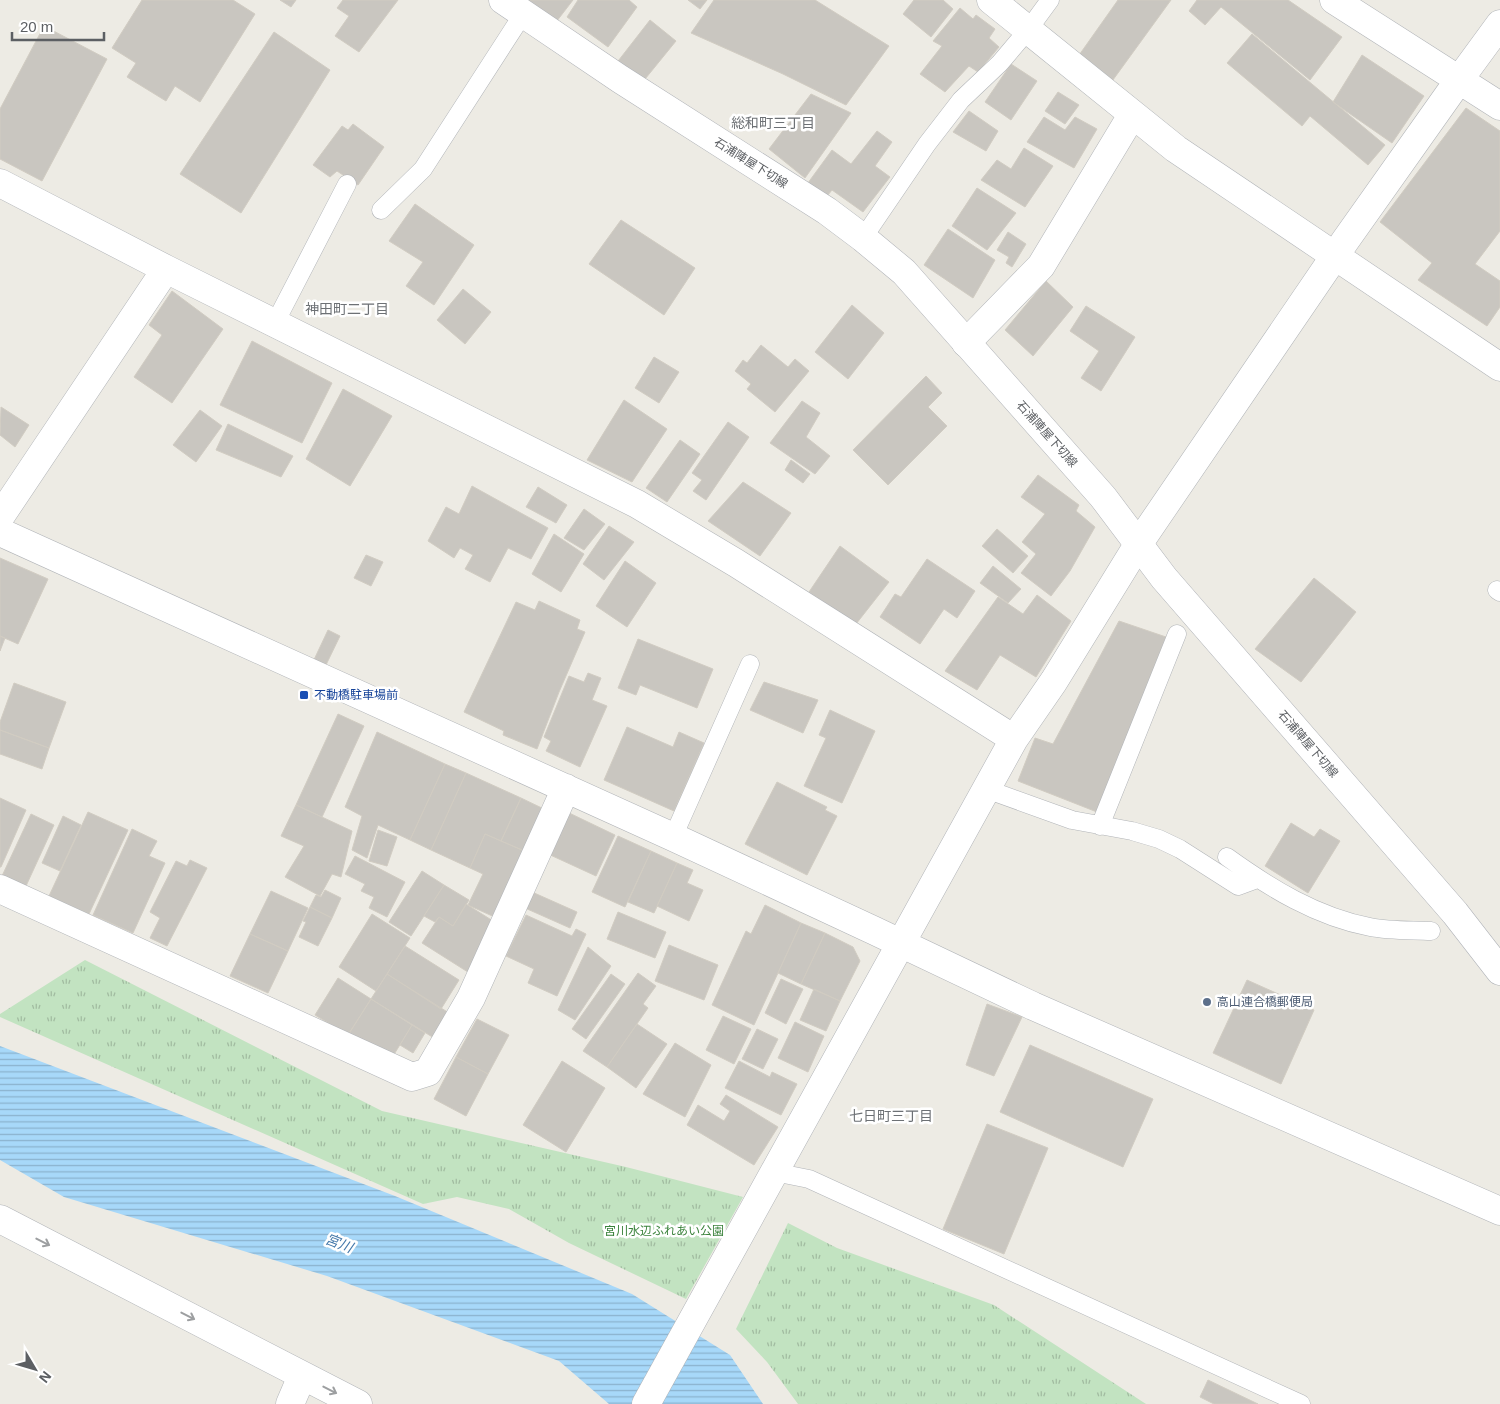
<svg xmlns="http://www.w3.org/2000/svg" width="1500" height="1404" viewBox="0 0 1500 1404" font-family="Arial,'Noto Sans JP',sans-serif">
<defs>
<pattern id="park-tufts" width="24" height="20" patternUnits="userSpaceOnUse" patternTransform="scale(1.25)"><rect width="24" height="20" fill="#c2e3c1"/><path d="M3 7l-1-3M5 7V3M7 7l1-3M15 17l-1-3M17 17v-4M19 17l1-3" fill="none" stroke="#a1bba0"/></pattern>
<pattern id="water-rules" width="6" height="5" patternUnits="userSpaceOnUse" patternTransform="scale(1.25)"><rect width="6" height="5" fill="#a7d8f9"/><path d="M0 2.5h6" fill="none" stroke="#8bb2cd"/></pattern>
</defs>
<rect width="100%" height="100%" fill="#edebe4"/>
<path fill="url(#park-tufts)" d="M85,960L382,1111L626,1167L743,1197L686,1299L569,1243L509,1209L457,1197L423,1204L0,1017V1014Z
M788,1223L837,1248L994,1305L1146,1404H798L767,1362L736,1329Z"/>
<path fill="url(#water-rules)" d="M0,1046L395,1196L632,1294L730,1355L763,1404H609L559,1361L327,1276L64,1197L0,1160Z"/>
<path fill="#c9c6c0" stroke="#d1ccc2" d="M142,0H233L255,14L200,102L175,86L166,101L127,77L136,63L112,48Z
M280,0H296L291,7Z
M343,0H398L359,52L335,36L349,16L337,8Z
M521,0H573L553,26Z
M578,0H629L637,7L608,47L567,17Z
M688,0H707L700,9Z
M714,0H815L889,46L846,105L783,74L691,33Z
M914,0H943L953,9L931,37L903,14Z
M1118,0H1171L1110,84L1077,58Z
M1197,0H1288L1342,37L1310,80L1221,7L1205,25L1189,11Z
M960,8L973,19L976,15L995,29L989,38L999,47L978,72L969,66L945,92L920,74L942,46L933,41Z
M650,20L676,41L641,84L615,65Z
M44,26L107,59L42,181L0,159V109Z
M274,32L330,70L241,213L180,174Z
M1252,34L1385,145L1368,165L1310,116L1302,126L1227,63Z
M1362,55L1424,96L1392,143L1333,102Z
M1011,64L1037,81L1011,120L985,102Z
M1058,92L1079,105L1065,124L1045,111Z
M811,94L851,113L805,178L769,149Z
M1466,108L1500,131V231L1475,264L1500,281V307L1487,326L1418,280L1432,263L1380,222Z
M969,111L998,131L986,151L953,132Z
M1044,117L1065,130L1075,117L1097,129L1074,168L1027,142Z
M353,124L384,147L358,185L337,171L330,177L313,165L342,126L348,130Z
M877,131L892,142L875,166L890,177L863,212L832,190L823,201L805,187L832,150L851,164Z
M1024,148L1053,166L1025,207L981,180L997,160L1011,169Z
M977,188L1016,213L987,250L952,226Z
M415,204L474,245L434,305L406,286L423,262L389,241Z
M621,220L695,268L664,315L589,264Z
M948,229L995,260L973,298L924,265Z
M1008,232L1026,244L1012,267L1006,263L1009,257L997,250Z
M1046,281L1073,307L1033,356L1005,330Z
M463,289L491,312L465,344L437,320Z
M172,291L223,329L172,403L134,377L162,335L149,325Z
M852,305L884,333L848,379L815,352Z
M1086,306L1135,337L1101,391L1081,378L1099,351L1070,331Z
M252,341L332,383L302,443L220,405Z
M761,345L788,367L795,359L809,371L775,412L747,389L751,384L735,371L743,360L747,363Z
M654,357L679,372L659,403L635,388Z
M926,376L942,393L928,407L947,426L888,485L853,450Z
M343,389L392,416L350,486L306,459Z
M624,400L667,429L632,482L587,460Z
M802,401L820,413L806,437L830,456L815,474L770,443Z
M1,407L29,425L15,447L0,435Z
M200,410L222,426L196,462L173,445Z
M728,422L749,437L706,500L693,491L702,480L692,473Z
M228,424L293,456L281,477L216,450Z
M680,440L700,454L667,502L646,488Z
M791,460L810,474L803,483L785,470Z
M1038,475L1079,505L1076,511L1095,527L1070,571L1051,596L1021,573L1036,554L1022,542L1045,514L1021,497Z
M743,482L791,513L760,556L708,521Z
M472,486L548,528L531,559L508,548L490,582L465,569L473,555L460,548L454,558L428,541L446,507L459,514Z
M538,487L567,505L556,523L526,507Z
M584,509L605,524L584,550L564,538Z
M609,526L634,542L604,580L583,564Z
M997,529L1028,556L1013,573L982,546Z
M554,534L584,554L561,592L532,574Z
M840,546L889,582L856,624L809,592Z
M366,555L383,562L371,586L354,578Z
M0,558L48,579L18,644L0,636Z
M927,559L975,591L957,618L944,609L920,644L880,617L895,594L901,597Z
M625,561L656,583L627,627L596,606Z
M993,566L1021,589L1008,603L980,583Z
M1314,578L1356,612L1301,682L1255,649Z
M1037,595L1071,621L1036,677L1000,655L977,690L945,671L998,597L1023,614Z
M539,601L580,620L577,629L585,632L559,692L537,749L503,735L504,731L464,712L516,602L535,610Z
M1119,621L1166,637L1097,812L1018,781L1035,738L1053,744Z
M328,630L340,636L324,669L312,664Z
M0,636L5,638L0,651Z
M638,639L713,669L697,708L640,685L636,695L618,688Z
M588,673L601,678L592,700L607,706L580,767L546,751L551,741L544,737L569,676L584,682Z
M764,682L818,700L803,733L750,710Z
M14,683L66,702L49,748L0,730V722Z
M830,710L875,731L842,803L804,786L826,738L819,735Z
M338,714L364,726L322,817L296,805Z
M627,727L673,747L679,732L704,743L674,811L604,780Z
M0,730L49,748L42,769L0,754Z
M377,732L445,764L410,840L378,825L367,858L352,850L362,816L345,807Z
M445,764L466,773L431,850L410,840Z
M466,773L521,798L501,841L485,834L470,868L431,850Z
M777,782L827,807L825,810L837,816L807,875L745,844Z
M0,798L26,810L1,867H0Z
M521,798L548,811L529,853L501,841Z
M296,805L352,831L341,877L332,874L320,896L285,877L304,846L281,836Z
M565,811L615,835L596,876L546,853Z
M88,812L128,830L89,914L49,896Z
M31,814L54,825L26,886L2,876Z
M63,816L81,825L60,871L42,863Z
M1291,823L1314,837L1320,829L1340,841L1308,893L1265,866Z
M132,829L157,841L149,856L165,863L133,933L93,915Z
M378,830L397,837L387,866L369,861Z
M485,834L529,853L499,919L468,905L483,874L470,868Z
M618,836L651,851L625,907L592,892Z
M651,851L677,863L654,913L628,902Z
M355,856L405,882L387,917L369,908L374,897L361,891L365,884L345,874Z
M190,860L207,868L167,946L150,938L160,918L150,912L176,861L187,866Z
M677,863L693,870L687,883L703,890L689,921L657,906Z
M422,871L444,885L411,936L389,922Z
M444,885L469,900L453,926L439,917L435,922L424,916Z
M325,890L341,898L332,918L310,907L316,895L321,897Z
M271,891L308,908L288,951L250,934Z
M532,892L577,912L570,928L525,908Z
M466,904L501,926L471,974L422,943L439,917L453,926Z
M765,905L801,923L754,1025L712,1005L746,931L751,934Z
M310,907L332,918L318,946L299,937L306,922L303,921Z
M618,912L666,932L655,958L607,939Z
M372,914L410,938L376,991L339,967Z
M526,915L572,936L576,929L586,934L557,996L528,983L534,969L506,956Z
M801,923L825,933L801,984L778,973Z
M825,933L853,947L860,961L840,1001L801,984Z
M250,934L288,951L268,993L230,976Z
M669,945L718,965L704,1000L655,981Z
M405,946L459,980L441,1009L387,974Z
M588,947L611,966L575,1020L558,1010Z
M638,973L656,986L643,1004L648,1008L607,1067L583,1051Z
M387,974L449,1013L434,1038L371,999Z
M611,974L625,984L586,1039L572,1029Z
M338,978L371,999L348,1035L315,1015Z
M781,979L803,989L786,1024L765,1013Z
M1247,980L1314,1010L1281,1084L1213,1053Z
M814,989L840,1001L826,1031L800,1020Z
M371,999L412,1025L390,1061L348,1035Z
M987,1004L1022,1017L994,1076L966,1065Z
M723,1016L751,1029L734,1064L706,1050Z
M477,1019L509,1035L488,1074L456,1057Z
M795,1022L824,1036L808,1072L778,1058Z
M637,1024L667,1044L636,1088L607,1067Z
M412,1025L425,1033L413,1053L400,1045Z
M757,1029L778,1039L763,1069L742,1059Z
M675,1043L711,1065L685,1117L643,1094Z
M1030,1045L1153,1099L1123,1167L1000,1112Z
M456,1057L488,1074L466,1116L434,1099Z
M562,1061L605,1088L566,1152L523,1125Z
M739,1061L770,1077L772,1072L797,1084L781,1115L725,1088Z
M726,1095L778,1127L754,1165L687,1125L698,1105L724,1121L730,1111L720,1104Z
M987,1124L1048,1148L1004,1254L943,1229Z
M1208,1380L1258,1404H1214L1200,1397Z"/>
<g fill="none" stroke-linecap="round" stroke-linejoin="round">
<g stroke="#b1b4b8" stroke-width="19">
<path id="service" d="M381,210L423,169L523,14
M863,238L927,144L961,100L1000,63L1028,30L1050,0
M275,323L347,184
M1497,590L1500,592
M986,789L1072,820L1132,831L1159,839L1180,849L1238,886L1257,879
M1100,826L1177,634
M673,837L750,664
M1227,857C1270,888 1317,917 1370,927C1390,931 1411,930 1431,931
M774,1172L809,1179L1301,1404"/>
</g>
<g stroke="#b1b4b8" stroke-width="29">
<path id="minor" d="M991,0L1176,149L1500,367
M1334,0L1500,106
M0,183L166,269L637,504L736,563L1014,739
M966,343L1041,266L1132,115
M0,517L166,269
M0,532L673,837L875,931L1033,1006L1500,1211
M0,889C138,951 275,1015 412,1077L428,1072L471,998L566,788
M0,1219L358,1404
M290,1404L302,1376
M646,1404L1014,739L1054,681L1139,543L1345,241L1459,80"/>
</g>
<g stroke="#b1b4b8" stroke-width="29">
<path id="tertiary" d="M1459,80L1500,24"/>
</g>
<g stroke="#b0b3b8" stroke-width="29">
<path id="secondary" d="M503,0L620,79L827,211L863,238L904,272L1103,497L1164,578L1455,913L1500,971"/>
</g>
<use href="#service" stroke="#fff" stroke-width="18"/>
<use href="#minor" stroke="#fff" stroke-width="28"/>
<use href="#tertiary" stroke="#fff" stroke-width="28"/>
<use href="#secondary" stroke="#fff" stroke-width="28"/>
</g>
<defs><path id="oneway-shaft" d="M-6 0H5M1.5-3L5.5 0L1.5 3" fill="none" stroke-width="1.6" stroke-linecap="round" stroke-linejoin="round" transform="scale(1.25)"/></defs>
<g stroke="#9d9fa1">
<use href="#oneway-shaft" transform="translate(43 1242) rotate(27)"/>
<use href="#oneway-shaft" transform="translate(188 1316) rotate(27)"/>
<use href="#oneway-shaft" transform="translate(330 1390) rotate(27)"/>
</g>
<rect fill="#1a4fb4" stroke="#fff" stroke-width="2" x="299" y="690" width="10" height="10" rx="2.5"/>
<circle fill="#5c6f8a" stroke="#fff" stroke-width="2" cx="1207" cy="1002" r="5"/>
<g text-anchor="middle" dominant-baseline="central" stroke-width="5" stroke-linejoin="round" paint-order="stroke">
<g font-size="12" fill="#5c5f63" stroke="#fff">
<text transform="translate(751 163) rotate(32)">石浦陣屋下切線</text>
<text transform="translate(1047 434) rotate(48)">石浦陣屋下切線</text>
<text transform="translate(1308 744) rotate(49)">石浦陣屋下切線</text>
</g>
<g font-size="12" fill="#164399" stroke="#fff" text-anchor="start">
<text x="314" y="695">不動橋駐車場前</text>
</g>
<g font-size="12" fill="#4e5e75" stroke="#fff" text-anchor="start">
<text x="1217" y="1002">高山連合橋郵便局</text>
</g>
<g font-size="12" fill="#3b833c" stroke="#fff">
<text x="664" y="1231">宮川水辺ふれあい公園</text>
</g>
<g font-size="14" fill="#6d7175" stroke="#fff">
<text x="773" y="123">総和町三丁目</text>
<text x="347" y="309">神田町二丁目</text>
<text x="891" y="1116">七日町三丁目</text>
</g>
<g font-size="14" font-style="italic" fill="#4579aa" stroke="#fff">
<text transform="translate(339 1243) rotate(21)">宮川</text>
</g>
</g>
<g transform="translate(35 1369) rotate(128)" stroke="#ffffff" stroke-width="4" paint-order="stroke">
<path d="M0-4L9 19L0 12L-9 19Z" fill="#5c5f63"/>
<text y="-8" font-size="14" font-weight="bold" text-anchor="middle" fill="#5c5f63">N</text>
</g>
<path d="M12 32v8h92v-8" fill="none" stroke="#5c5f63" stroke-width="2.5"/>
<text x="20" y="32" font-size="15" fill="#5c5f63" stroke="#ffffff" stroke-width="4" paint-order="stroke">20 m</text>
</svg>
